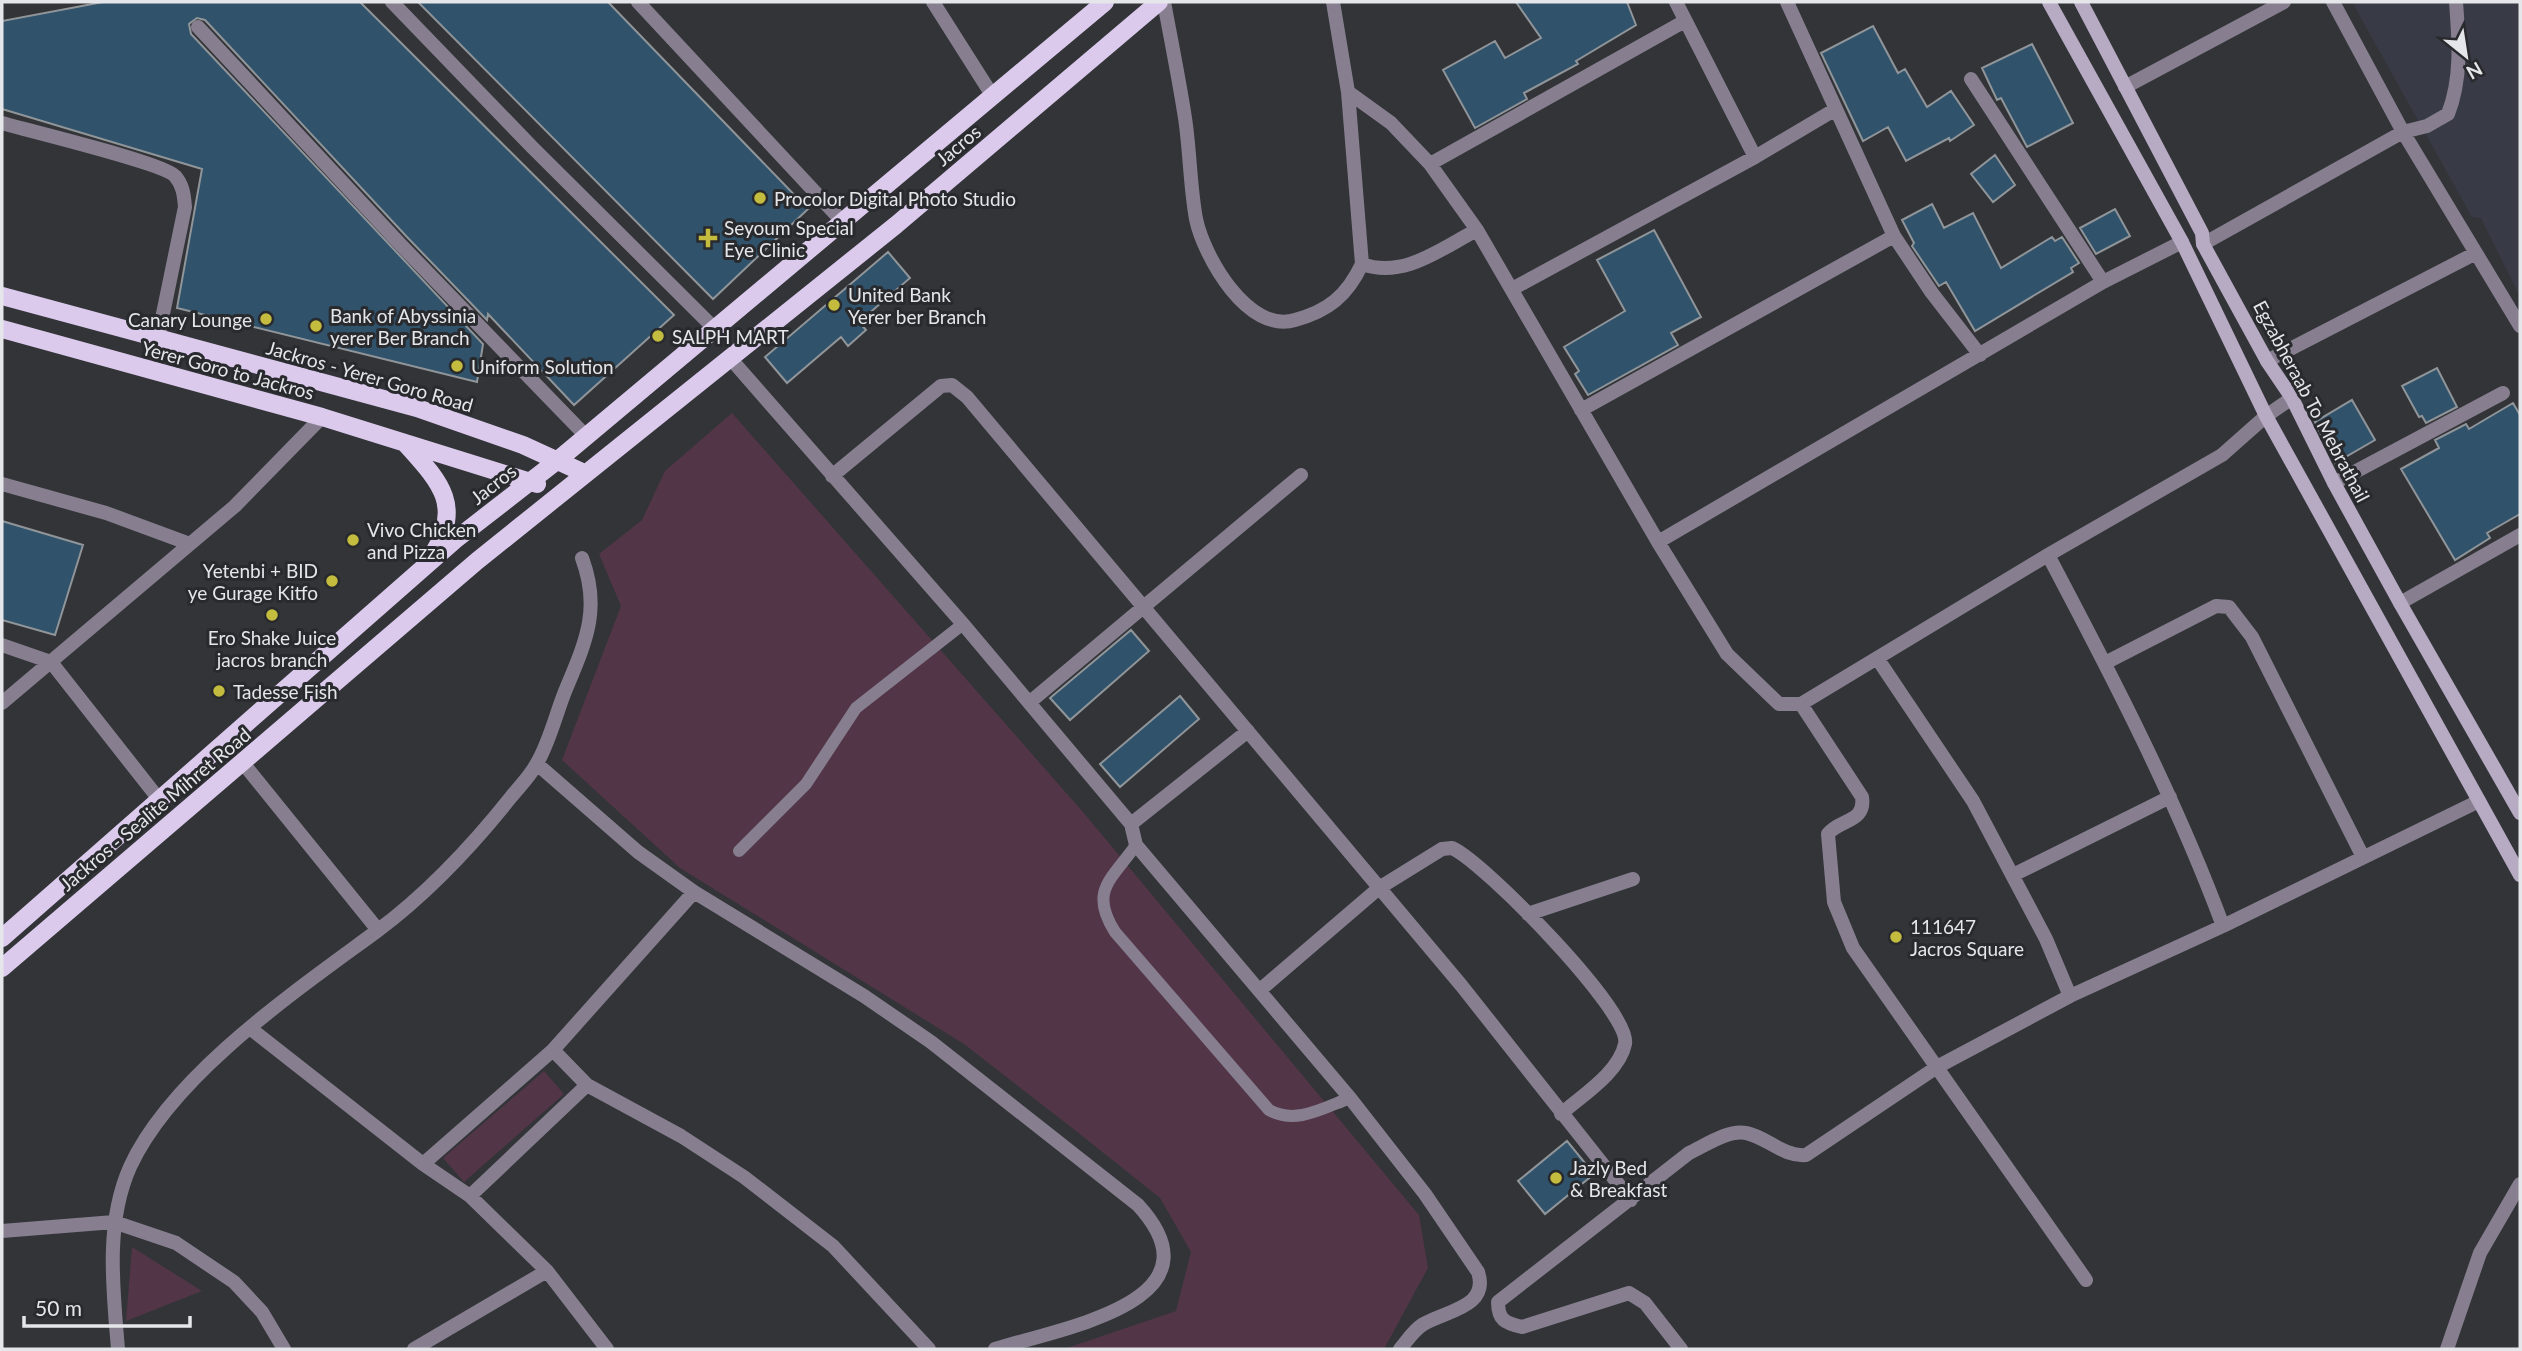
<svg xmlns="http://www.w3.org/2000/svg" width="2522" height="1351" viewBox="0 0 2522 1351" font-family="Lato,sans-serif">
<rect width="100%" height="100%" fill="#323438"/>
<path fill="#383b45" d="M2352,2H2520V297L2481,218L2472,217Z"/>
<path fill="#523648" d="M732,413L1083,812L1419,1215L1428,1268L1384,1349H1064L1176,1311L1191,1252L1160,1198L1076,1131L964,1044L680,868L562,760L621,606L599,554L642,520L665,471Z
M544,1071L564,1094L464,1182L443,1158Z
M132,1247L202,1291L126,1321Z"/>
<path fill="#30526b" stroke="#909599" stroke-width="2" d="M103,2H360L674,315L574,405L488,314L487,320L407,237L205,20L197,18L189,24L191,34L483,344L477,382L177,308L202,169L2,109V21Z
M418,2H608L808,209L713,299Z
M1516,2H1627L1636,25L1576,61L1578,64L1524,93L1527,99L1475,128L1443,70L1495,41L1505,58L1541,38Z
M1873,26L1898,73L1905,69L1927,107L1951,91L1974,125L1950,141L1949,138L1906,161L1888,127L1863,141L1821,53Z
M2032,44L2073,123L2027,147L2001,98L1997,100L1982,68Z
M1995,155L2015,185L1993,202L1971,174Z
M1932,204L1944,228L1973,213L2001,268L2052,237L2055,241L2062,237L2079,263L2071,268L2073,272L1975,331L1946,282L1939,286L1912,246L1914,243L1902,220Z
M2115,209L2130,236L2096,254L2080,228Z
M1654,230L1701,317L1671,333L1678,345L1588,395L1575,374L1579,371L1564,347L1625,311L1597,260Z
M888,252L910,278L859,322L866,330L848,346L841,337L787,383L765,357Z
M2437,368L2457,407L2426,423L2422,416L2419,417L2402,386Z
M2352,400L2375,440L2335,463L2315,422Z
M2513,403L2520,415V514L2487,533L2490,538L2455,560L2401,469L2439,448L2435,440L2466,424L2469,429Z
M2,521L83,545L55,635L2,620Z
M1131,630L1149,651L1070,720L1050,698Z
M1180,696L1199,719L1120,787L1100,764Z
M1567,1141L1594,1174L1545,1214L1518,1181Z"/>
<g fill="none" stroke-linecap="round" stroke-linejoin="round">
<path stroke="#877f8f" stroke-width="12" d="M1136,845C1111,880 1089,891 1115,932L1269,1110C1296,1125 1323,1108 1350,1098
M739,851L806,784L856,708L963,624"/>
<path stroke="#877f8f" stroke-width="14" d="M392,2L532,147L715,329
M638,2L841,220
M933,2L992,95
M1164,2C1171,40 1179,79 1185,118C1190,151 1190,186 1196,219C1204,257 1248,334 1295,320C1328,311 1347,296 1362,264L1348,92L1333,2
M1676,2L1755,157
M1787,2L1894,236L1932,293L1980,355
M2333,2L2403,132L2520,326
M198,27L400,244L586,436
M1971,79L2103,282
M2125,87L2284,2
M1348,92L1391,123L1430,164L1477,230L1658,542L1727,654L1779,704H1801L2048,555L2222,455L2266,416L2292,398
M2,123C29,131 164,163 175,176C183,185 184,195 185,207L158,338
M1430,164L1685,21
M2203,244L2403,132L2427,126L2448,114C2462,78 2459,41 2456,2
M1362,264C1404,279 1440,249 1477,230
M1512,289L1755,157L1836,109
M730,358L963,624L1131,824L1136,845L1350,1098L1425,1194L1478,1272C1490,1308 1444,1311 1422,1325C1413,1331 1407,1341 1400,1349
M2267,361L2476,253
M1581,410L1894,236
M832,476L941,386L952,385L967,397L1461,985L1631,1200
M2334,483L2503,393
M2,484L106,513L190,544
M1658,542L2103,282L2182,242
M2048,555C2112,676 2175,797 2223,926
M2400,603L2520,535
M2,645L51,662L158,798
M1877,658L1973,801L2046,939L2070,996
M2105,663L2216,606L2229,607L2252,637L2363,857
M1030,702L1301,475
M2,703L235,506L322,417
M1801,704L1862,797C1866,823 1839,819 1828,834L1834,902L1853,948L2086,1280
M243,763L378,930
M537,764L638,852L694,892L864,996L931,1042L1138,1205C1227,1302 1061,1328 995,1349
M1131,824L1248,731
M2013,875L2170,797
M1528,914L1633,879
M1260,990L1379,888L1442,849L1452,848C1484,862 1632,1013 1625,1044C1619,1073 1581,1096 1561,1114
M251,1029L423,1164L470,1196L547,1271L607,1349
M553,1050L587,1085L681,1136L744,1177L833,1246L929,1349
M423,1164L553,1050L694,892
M470,1196L587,1085
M2,1231L114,1222L176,1243L234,1282L262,1312L284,1349
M118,1349C113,1289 105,1223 130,1167C172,1075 297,990 377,931C428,893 472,846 511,797C520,786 531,775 537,763C550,741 556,713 566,689C586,641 601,609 582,558
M414,1349L547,1271
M1681,1349L1645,1303L1629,1293L1522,1327C1505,1323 1498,1320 1498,1302L1689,1153C1704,1146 1729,1129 1746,1133C1767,1137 1783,1157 1806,1155L1937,1067L2070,996L2223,926L2479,801
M2447,1349L2480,1253L2520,1184"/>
<path stroke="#b7aac3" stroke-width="14" d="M2049,2L2182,242L2266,416L2520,875
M2081,2L2202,233L2203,244L2267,361L2292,398L2334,483L2400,603L2520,813"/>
<path stroke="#dbcaec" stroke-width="18" d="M2,296L417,408L523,445L584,473
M2,329L322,417L537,484
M405,443C438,480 464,504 433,554
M2,938L455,540L558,460L1105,2
M2,968L477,561L896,225L1159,2"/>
</g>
<g fill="#c4bc3e" stroke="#282a2e" stroke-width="2.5">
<circle cx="760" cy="198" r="7"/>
<path d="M704.5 227.5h7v7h7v7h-7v7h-7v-7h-7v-7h7z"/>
<circle cx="834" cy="305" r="7"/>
<circle cx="266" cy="319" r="7"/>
<circle cx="316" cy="326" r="7"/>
<circle cx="658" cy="336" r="7"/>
<circle cx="457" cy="366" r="7"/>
<circle cx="353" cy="540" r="7"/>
<circle cx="332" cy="581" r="7"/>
<circle cx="272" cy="615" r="7"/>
<circle cx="219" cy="691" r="7"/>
<circle cx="1896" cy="937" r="7"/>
<circle cx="1556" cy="1178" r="7"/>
</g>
<g text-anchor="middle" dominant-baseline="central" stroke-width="6" stroke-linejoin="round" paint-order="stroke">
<g font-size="19" fill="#e5e6e9" stroke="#282a2e">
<text transform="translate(958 145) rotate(-40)">Jacros</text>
<text transform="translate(228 370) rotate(15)">Yerer Goro to Jackros</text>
<text transform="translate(370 376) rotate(16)">Jackros - Yerer Goro Road</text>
<text transform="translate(2312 401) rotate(62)">Egzabheraab To Mebrathail</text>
<text transform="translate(493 484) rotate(-38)">Jacros</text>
<text transform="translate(155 809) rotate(-40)">Jackros - Sealite Mihret Road</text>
</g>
<g font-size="19" fill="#e5e6e9" stroke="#282a2e" text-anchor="start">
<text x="774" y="198">Procolor Digital Photo Studio</text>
<text x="724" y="227">Seyoum Special<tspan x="724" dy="22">Eye Clinic</tspan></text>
<text x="848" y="294">United Bank<tspan x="848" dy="22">Yerer ber Branch</tspan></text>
<text x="330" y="315">Bank of Abyssinia<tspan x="330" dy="22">yerer Ber Branch</tspan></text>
<text x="252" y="319" text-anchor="end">Canary Lounge</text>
<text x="672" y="336">SALPH MART</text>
<text x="471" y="366">Uniform Solution</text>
<text x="367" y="529">Vivo Chicken<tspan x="367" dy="22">and Pizza</tspan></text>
<text x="318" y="570" text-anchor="end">Yetenbi + BID<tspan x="318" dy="22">ye Gurage Kitfo</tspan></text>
<text x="272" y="637" text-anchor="middle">Ero Shake Juice<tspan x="272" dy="22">jacros branch</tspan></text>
<text x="233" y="691">Tadesse Fish</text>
<text x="1910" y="926">111647<tspan x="1910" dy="22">Jacros Square</tspan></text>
<text x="1570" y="1167">Jazly Bed<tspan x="1570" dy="22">&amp; Breakfast</tspan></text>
</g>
</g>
<rect width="2522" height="1351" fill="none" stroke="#e5e6e9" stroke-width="7"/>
<g transform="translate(2466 56) rotate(150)" stroke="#282a2e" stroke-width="5" paint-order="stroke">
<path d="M0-5L12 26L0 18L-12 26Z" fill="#e5e6e9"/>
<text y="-10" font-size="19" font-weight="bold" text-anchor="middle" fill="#e5e6e9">N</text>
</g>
<path d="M24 1316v10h166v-10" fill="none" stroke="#e5e6e9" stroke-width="3.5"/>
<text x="35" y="1316" font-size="21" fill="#e5e6e9" stroke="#282a2e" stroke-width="5" paint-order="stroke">50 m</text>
</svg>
